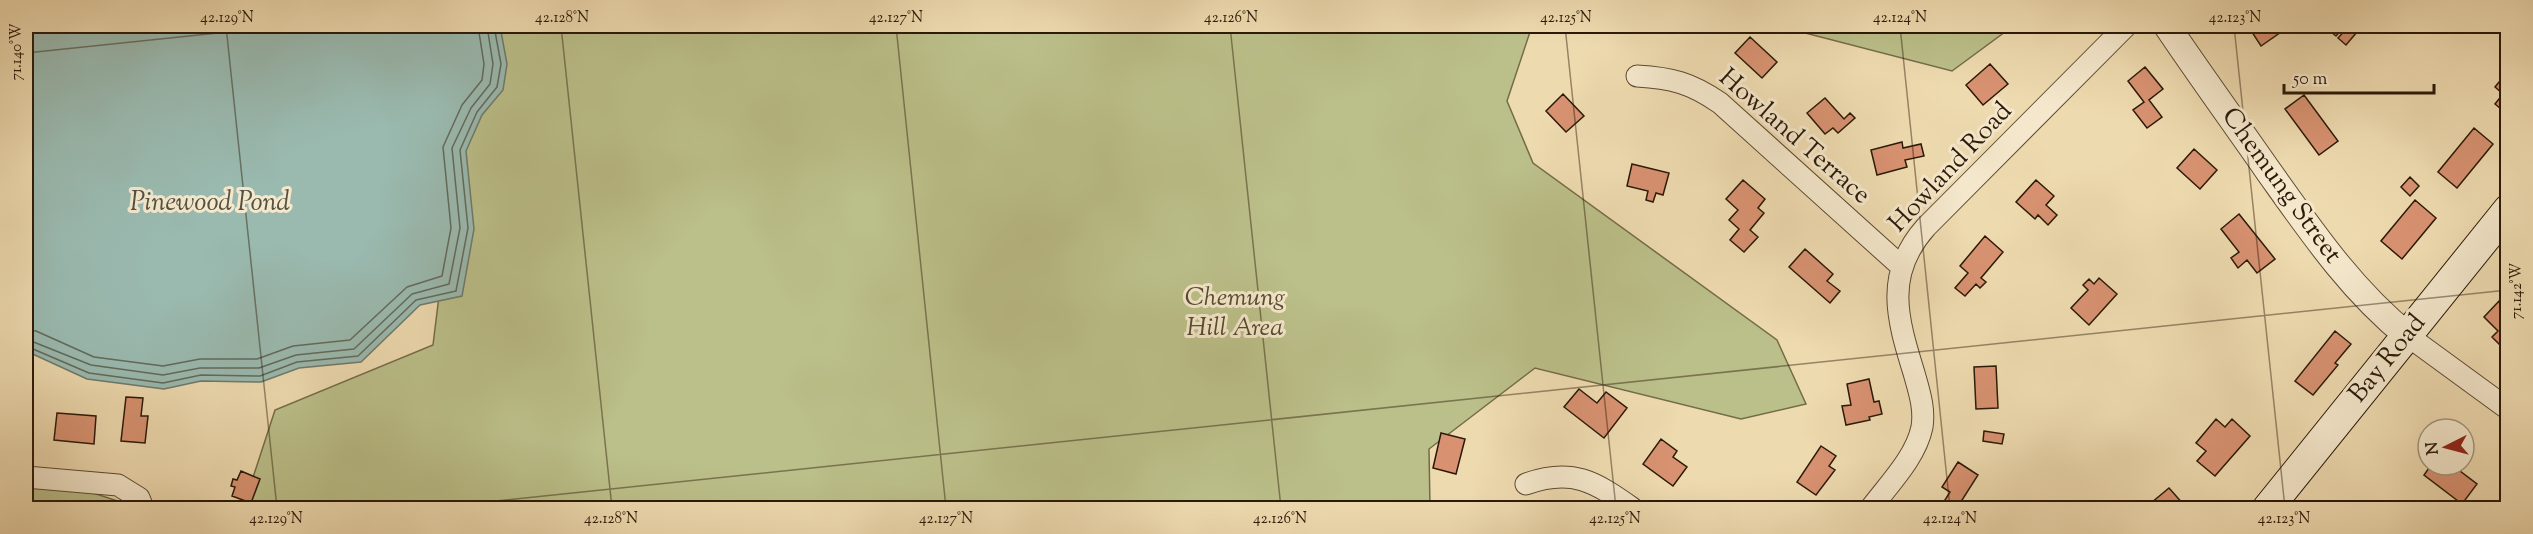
<svg xmlns="http://www.w3.org/2000/svg" width="2533" height="534" viewBox="0 0 2533 534" font-family="'Sorts Mill Goudy',serif">
<rect width="100%" height="100%" fill="#eedaaf"/>
<filter id="stains"><feTurbulence type="fractalNoise" baseFrequency=".00333" numOctaves="4"/><feColorMatrix values="0 0 0 0 .2 0 0 0 0 .09 0 0 0 0 .02 0 0 0 .5 -.17"/></filter>
<radialGradient id="worn" r=".72"><stop offset=".6" stop-color="#630" stop-opacity="0"/><stop offset="1" stop-color="#630" stop-opacity=".3"/></radialGradient>
<path fill="#bbbf89" stroke="#736c48" stroke-width="1.5" d="M472,26H1532L1507,101L1533,163L1777,340L1806,404L1741,419L1535,368L1429,449L1430,508H243L275,410L433,345Z
M1778,26H2013L1952,71Z
M26,471L136,507V508H26Z"/>
<path fill="#9abab0" stroke="#6e7a6d" stroke-width="1.5" d="M26,26H500L507,64L503,90L482,115L466,151L474,229L462,296L420,305L361,362L299,368L261,382L201,381L164,389L87,379L26,351Z"/>
<g fill="none" stroke-linecap="round" stroke-linejoin="round">
<path stroke="#626a5c" stroke-width="1.5" d="M26,330L36,331L94,357L163,366L200,359H257L293,346L350,340L407,287L442,276L451,228L443,147L462,105L482,80L484,64L478,26
M26,339L91,365L163,375L200,368H259L296,355L354,349L412,294L449,284L460,228L452,148L471,108L490,84L493,64L487,26
M26,346L89,373L163,383L201,375L260,376L297,362L358,356L416,300L456,291L468,228L460,150L477,112L497,87L501,64L494,26"/>
</g>
<path fill="#d89271" stroke="#2b1908" stroke-width="1.5" d="M2248,26H2276L2281,32L2261,46Z
M2328,26H2345L2336,36L2326,28Z
M2349,26L2357,32L2346,45L2338,38Z
M1750,37L1777,62L1762,78L1735,53Z
M1990,64L2008,84L1983,105L1966,85Z
M2145,67L2163,89L2149,100L2162,117L2147,128L2133,110L2144,102L2128,81Z
M2504,76L2508,79V115L2495,104L2503,94L2495,87Z
M1563,94L1584,116L1566,132L1546,111Z
M2304,95L2338,141L2319,155L2285,109Z
M1825,98L1844,119L1850,113L1855,118L1838,133L1833,128L1825,134L1807,113Z
M2474,128L2493,144L2457,188L2438,172Z
M1902,142L1903,148L1921,144L1924,156L1905,160L1907,167L1877,175L1871,150Z
M2194,149L2217,170L2200,189L2177,168Z
M1632,164L1669,173L1663,195L1656,193L1653,202L1646,200L1648,191L1627,186Z
M2410,177L2419,186L2410,196L2401,187Z
M1743,180L1765,199L1758,208L1764,213L1750,230L1758,237L1744,252L1730,240L1739,229L1729,220L1738,210L1726,199Z
M2036,180L2054,196L2046,205L2057,215L2048,225L2038,215L2035,219L2016,202Z
M2415,200L2436,218L2402,259L2381,241Z
M2239,214L2275,259L2257,273L2247,260L2238,268L2231,258L2239,252L2221,229Z
M1985,236L2003,252L1981,278L1986,282L1980,288L1976,284L1965,296L1955,288L1968,273L1960,266Z
M1805,249L1833,274L1827,281L1840,291L1830,303L1789,267Z
M2099,278L2117,294L2089,325L2071,308L2088,290L2083,285L2089,279L2094,284Z
M2499,301L2508,309V348L2505,350L2492,337L2498,331L2484,317Z
M2335,331L2351,344L2335,363L2338,365L2313,395L2295,381Z
M1996,366L1998,408L1976,409L1974,367Z
M1869,379L1874,402L1879,401L1882,414L1869,417L1870,420L1846,425L1842,406L1851,405L1847,384Z
M1579,389L1597,403L1606,392L1627,408L1604,438L1564,407Z
M126,397L143,398L141,416H148L145,443L121,441Z
M57,413L96,416L94,444L54,440Z
M2216,419L2225,427L2232,419L2250,436L2215,476L2197,461L2206,451L2196,443Z
M1984,431L2004,434L2002,444L1983,441Z
M1441,433L1465,439L1456,474L1433,468Z
M1661,439L1677,451L1673,457L1687,467L1673,486L1643,464Z
M1821,446L1836,456L1829,466L1835,470L1816,495L1797,482Z
M1958,462L1978,475L1962,500L1968,504L1966,508H1940L1950,492L1942,487Z
M2431,465H2452L2477,484L2462,504L2424,475Z
M241,471L260,479L251,503L232,496L235,487L231,486L233,479L237,480Z
M2169,488L2185,506L2182,508H2145Z"/>
<g fill="none" stroke-linecap="round" stroke-linejoin="round">
<g stroke="#5c4932" stroke-width="23">
<path id="minor" d="M1637,76C1672,78 1691,83 1720,103L1902,267
M2408,336L2508,409
M26,477L118,485L139,498L143,508
M1526,484C1572,467 1595,482 1632,508
M1871,508C1889,484 1916,457 1922,427C1925,408 1919,391 1914,373C1897,318 1884,274 1926,227L2126,26"/>
</g>
<g stroke="#5c4932" stroke-width="28">
<path id="tertiary" d="M2167,26C2200,75 2235,123 2269,172C2311,231 2351,290 2408,336"/>
</g>
<g stroke="#2b1908" stroke-width="32">
<path id="secondary" d="M2268,508L2508,210"/>
</g>
<use href="#minor" stroke="#f4e7cb" stroke-width="21"/>
<use href="#tertiary" stroke="#f4e7cb" stroke-width="26"/>
<use href="#secondary" stroke="#f4e7cb" stroke-width="30"/>
</g>
<path fill="none" stroke="#2b1908" stroke-width="1.5" stroke-opacity="0.45" d="M226,26L277,508M561,26L612,508M896,26L946,508M1230,26L1281,508M1565,26L1616,508M1900,26L1950,508M2234,26L2285,508M26,53L284,26M430,508L2508,290"/>
<g text-anchor="middle" dominant-baseline="central" stroke-width="6" stroke-linejoin="round" paint-order="stroke">
<g font-size="26" fill="#2b1908" stroke="#f4e7cb">
<text transform="translate(1794 137) rotate(41)">Howland Terrace</text>
<text transform="translate(1951 168) rotate(-47)">Howland Road</text>
<text transform="translate(2281 186) rotate(54)">Chemung Street</text>
<text transform="translate(2388 359) rotate(-51)">Bay Road</text>
</g>
<g font-size="26" font-style="italic" fill="#564b2f" stroke="#f4e7cb">
<text x="1235" y="298">Chemung<tspan x="1235" dy="30">Hill Area</tspan></text>
</g>
<g font-size="27" font-style="italic" fill="#525143" stroke="#f4e7cb">
<text x="210" y="203">Pinewood Pond</text>
</g>
</g>
<rect width="2533" height="534" fill="none" stroke="#eedaaf" stroke-width="66"/>
<g transform="translate(2446 447) rotate(264)"><circle r="28" fill="#f4e7cb" stroke="#a4957d" stroke-width="1.5"/>
<path d="M0-4.5L10 22L0 15L-10 22Z" fill="#8f2418"/>
<text y="-9" font-size="16" font-weight="bold" text-anchor="middle" fill="#2b1908">N</text>
</g>
<path d="M2284 84v9h150v-9" fill="none" stroke="#2b1908" stroke-width="3"/>
<text x="2293" y="84" font-size="18" fill="#2b1908" stroke="#f4e7cb" stroke-width="4.5" paint-order="stroke">50 m</text>
<rect x="33" y="33" width="2467" height="468" fill="none" stroke="#2b1908" stroke-width="2"/>
<g font-size="15" text-anchor="middle" fill="#2b1908">
<text x="227" y="22">42.129°N</text>
<text x="562" y="22">42.128°N</text>
<text x="896" y="22">42.127°N</text>
<text x="1231" y="22">42.126°N</text>
<text x="1566" y="22">42.125°N</text>
<text x="1900" y="22">42.124°N</text>
<text x="2235" y="22">42.123°N</text>
<text transform="translate(16 52) rotate(-90)" y="5">71.140°W</text>
<text transform="translate(2516 291) rotate(-90)" y="5">71.142°W</text>
<text x="276" y="523">42.129°N</text>
<text x="611" y="523">42.128°N</text>
<text x="946" y="523">42.127°N</text>
<text x="1280" y="523">42.126°N</text>
<text x="1615" y="523">42.125°N</text>
<text x="1950" y="523">42.124°N</text>
<text x="2284" y="523">42.123°N</text>
</g>
<rect width="100%" height="100%" filter="url(#stains)"/>
<rect width="100%" height="100%" fill="url(#worn)"/>
</svg>
